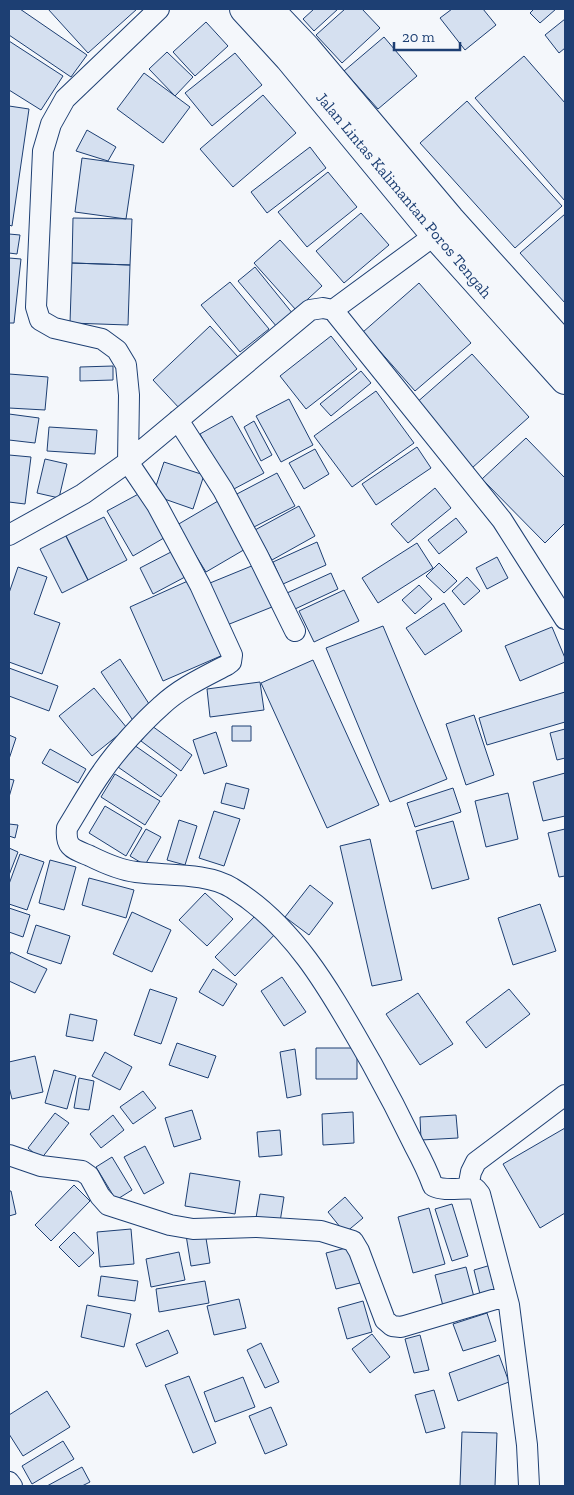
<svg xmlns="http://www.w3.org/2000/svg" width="574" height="1495" viewBox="0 0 574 1495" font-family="'Zilla Slab',serif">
<rect width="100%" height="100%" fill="#f4f7fb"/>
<path fill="#d5e0f0" stroke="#1d3f73" d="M9,9H20L87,55L71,77L9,35Z
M48,9H137L88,53Z
M314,9H338L314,31L303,19Z
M345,9H362L380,28L342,63L316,35Z
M452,9H483L496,25L465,50L440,18Z
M534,9H556L540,23L530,13Z
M565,19V48L559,53L545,35Z
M206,22L228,46L195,76L173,52Z
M384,37L417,76L378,109L344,71Z
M9,41L63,76L41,110L9,90Z
M167,52L193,77L175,96L149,69Z
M235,53L262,85L212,126L185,93Z
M524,56L565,103V201L475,98Z
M144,73L190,107L163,143L117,109Z
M263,95L296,133L233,187L200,149Z
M467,101L562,206L515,248L420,143Z
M9,106L29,109L12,226L9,225Z
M87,130L116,147L108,161L76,151Z
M310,147L326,168L267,213L251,192Z
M82,158L134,165L126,219L75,212Z
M328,172L357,207L307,247L278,212Z
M361,213L389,245L344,283L316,251Z
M565,214V303L520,253Z
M73,218L132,219L130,265L72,263Z
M9,234L20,235L17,254L9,253Z
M280,240L322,286L296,310L254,263Z
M9,258L21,259L14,323H9Z
M72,263L130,265L128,325L70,323Z
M255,267L293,314L277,327L238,281Z
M230,282L269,329L240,352L201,305Z
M419,283L471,343L415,391L363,332Z
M210,326L238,357L181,410L153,380Z
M331,336L357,369L306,409L280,376Z
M472,354L529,417L472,468L415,404Z
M113,366V380L80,381V367Z
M361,371L371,383L331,416L320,404Z
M9,374L48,377L45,410L9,408Z
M376,391L414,443L352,487L314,436Z
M289,399L313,445L281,462L256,416Z
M9,414L39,418L35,443L9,440Z
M232,416L264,473L232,490L200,434Z
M254,421L272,455L261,461L244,427Z
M49,427L97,430L95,454L47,451Z
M526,438L565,478V523L545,543L482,479Z
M417,447L431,468L376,505L362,484Z
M315,449L329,474L304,489L289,463Z
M9,455L31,457L25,504L9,502Z
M45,459L67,464L59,498L37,493Z
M164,462L204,475L193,509L153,495Z
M277,473L295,506L252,528L235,495Z
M435,488L451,508L408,543L391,524Z
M144,491L169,535L133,556L107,511Z
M218,501L247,548L206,572L177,525Z
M299,506L315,536L272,560L255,530Z
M104,517L127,560L88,580L66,536Z
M456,518L467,532L439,554L428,540Z
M66,536L88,580L62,593L40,549Z
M317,542L326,565L283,584L273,562Z
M417,543L433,568L378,603L362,578Z
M171,552L185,577L153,594L140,568Z
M497,557L508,578L487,589L476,568Z
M439,563L457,581L444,593L426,576Z
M254,565L272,607L227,625L210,583Z
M18,567L47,577L34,614L60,623L42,674L9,662V593Z
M331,573L338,589L295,609L287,593Z
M467,577L480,591L464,605L452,591Z
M190,580L223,655L163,681L130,607Z
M419,585L432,599L415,614L402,600Z
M344,590L359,621L314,642L299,611Z
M444,603L462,631L425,655L406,628Z
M383,626L447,779L390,802L326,648Z
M552,627L565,658V662L520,681L505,646Z
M120,659L153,710L134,722L101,672Z
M313,660L379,805L327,828L261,683Z
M9,668L58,686L49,711L9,696Z
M260,682L264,710L210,717L207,689Z
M94,688L127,728L92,756L59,716Z
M565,692V722L487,745L479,718Z
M474,715L494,775L466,785L446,724Z
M152,726L192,755L181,771L141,741Z
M232,726H251V741H232Z
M565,729V758L557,760L550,733Z
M216,732L227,766L204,774L193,740Z
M9,735L16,738L9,759Z
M134,745L177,775L161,797L118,767Z
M50,749L86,769L78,783L42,763Z
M565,773V816L543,821L533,782Z
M115,774L160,801L145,825L101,797Z
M9,779L14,780L9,797Z
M226,783L249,789L244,809L221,803Z
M453,788L461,812L415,827L407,803Z
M508,793L518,839L486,847L475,801Z
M105,806L142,828L126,856L89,833Z
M214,811L240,819L224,866L199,858Z
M179,820L197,826L185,865L167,860Z
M453,821L469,879L432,889L416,831Z
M9,824L18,825L15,838L9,836Z
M146,829L161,837L145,865L130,856Z
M565,829V876L559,877L548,833Z
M370,839L402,980L372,986L340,846Z
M9,848L18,852L9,875Z
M20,854L44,862L27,910L9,904V884Z
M50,860L76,867L64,910L39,903Z
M89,878L134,890L126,918L82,905Z
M310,885L333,903L309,935L285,917Z
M205,893L233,919L207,946L179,920Z
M540,904L556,951L513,965L498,918Z
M9,908L30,915L23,937L9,932Z
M132,912L171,930L152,972L113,954Z
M259,912L278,931L235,976L215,957Z
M36,925L70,936L61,964L27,953Z
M11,952L47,969L35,993L9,981V956Z
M213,969L237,984L223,1006L199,992Z
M282,977L306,1012L284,1026L261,991Z
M150,989L177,998L161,1044L134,1035Z
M509,989L530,1014L486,1048L466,1022Z
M418,993L453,1044L420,1065L386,1014Z
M70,1014L97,1020L93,1041L66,1036Z
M177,1043L216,1056L208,1078L169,1065Z
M316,1048H357V1079H316Z
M295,1049L301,1095L287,1098L280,1052Z
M105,1052L132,1067L120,1090L92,1076Z
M35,1056L43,1092L12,1099L9,1087V1062Z
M54,1070L76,1076L67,1109L45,1103Z
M79,1078L94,1081L89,1110L74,1108Z
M143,1091L156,1108L133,1124L120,1107Z
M192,1110L201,1139L174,1147L165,1118Z
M353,1112L354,1143L323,1145L322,1114Z
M55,1113L69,1123L41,1159L28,1148Z
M113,1115L124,1130L101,1148L90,1134Z
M456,1115L458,1138L421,1140L420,1117Z
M565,1128V1213L540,1228L503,1164Z
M280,1130L282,1155L259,1157L257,1132Z
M145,1146L164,1183L144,1194L124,1157Z
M112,1157L132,1190L116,1200L96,1167Z
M190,1173L240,1181L235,1214L185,1206Z
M74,1185L90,1201L51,1241L35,1225Z
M9,1191H11L16,1214L9,1216Z
M260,1194L284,1197L280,1222L256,1218Z
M345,1197L363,1218L345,1233L328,1212Z
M452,1204L468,1256L452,1261L435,1209Z
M429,1208L445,1264L413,1273L398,1217Z
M131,1229L134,1264L100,1267L97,1232Z
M74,1232L94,1253L79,1267L59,1247Z
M205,1232L210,1263L191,1266L186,1235Z
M350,1247L360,1283L336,1289L326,1253Z
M179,1252L185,1280L151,1287L146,1259Z
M491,1265L498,1289L480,1294L474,1270Z
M466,1267L474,1297L443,1306L435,1275Z
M101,1276L138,1281L135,1301L98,1296Z
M205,1281L209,1303L159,1312L156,1289Z
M239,1299L246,1328L214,1335L207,1306Z
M363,1301L372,1332L347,1339L338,1308Z
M87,1305L131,1314L124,1347L81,1337Z
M487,1313L496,1341L463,1351L453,1324Z
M168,1330L178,1353L146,1367L136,1344Z
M372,1334L390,1357L370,1373L352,1349Z
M420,1335L429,1370L414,1373L405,1339Z
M261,1343L279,1382L265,1388L247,1350Z
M499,1355L509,1382L458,1401L449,1373Z
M189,1376L216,1443L193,1453L165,1385Z
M243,1377L255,1407L215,1422L204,1392Z
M434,1390L445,1428L426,1433L415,1395Z
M47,1391L70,1427L23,1456L9,1434V1415Z
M271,1407L287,1445L265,1454L249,1416Z
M462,1432L497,1433L495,1486H460Z
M63,1441L74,1459L32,1484L22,1466Z
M82,1467L90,1482L82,1486H47Z"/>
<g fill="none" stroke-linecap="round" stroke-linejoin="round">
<g stroke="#1d3f73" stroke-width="22">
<path id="street" d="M159,9L65,99L51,124L43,151L36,307L40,320L54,328L102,339L117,350L126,365L129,395L128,462L157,505L200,585L232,655L231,662L227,665C204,677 180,688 161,706C143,722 116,751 102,772C89,790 79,809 67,828C65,848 73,849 90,856C104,863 119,870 136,872C165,876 207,872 232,888C298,928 335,1000 372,1064C387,1091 401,1118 414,1145C421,1158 428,1172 433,1186C445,1192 463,1187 476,1189L480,1194L509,1305L527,1445L529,1486
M333,310L435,235
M178,420L223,490L258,556L295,631
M9,535L83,494L128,462L310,310L323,308L333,310L502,520L565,619
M9,1155L41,1166L82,1171L89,1176L100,1196L108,1205L170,1225L193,1229L257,1227L321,1231L353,1241L359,1251L385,1320L392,1326L401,1327L506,1296
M468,1188L471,1172L476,1162L565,1095
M9,1482L12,1486"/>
</g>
<g stroke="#1d3f73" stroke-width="30">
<path id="primary" d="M244,9L289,58L435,235L565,380
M269,9L306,48L450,219L565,347"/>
</g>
<use href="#street" stroke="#f4f7fb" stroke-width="20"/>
<use href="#primary" stroke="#f4f7fb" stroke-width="28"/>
</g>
<g text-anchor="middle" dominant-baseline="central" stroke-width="4" stroke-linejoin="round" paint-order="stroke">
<g font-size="16" fill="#1d3f73" stroke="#f4f7fb">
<text transform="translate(404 195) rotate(50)">Jalan Lintas Kalimantan Poros Tengah</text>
</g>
</g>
<rect width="574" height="1495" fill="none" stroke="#1d3f73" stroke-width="20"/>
<path d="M394 42v8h66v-8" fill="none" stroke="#1d3f73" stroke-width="2.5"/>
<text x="402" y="42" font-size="15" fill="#1d3f73" stroke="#f4f7fb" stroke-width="4" paint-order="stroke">20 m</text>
</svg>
